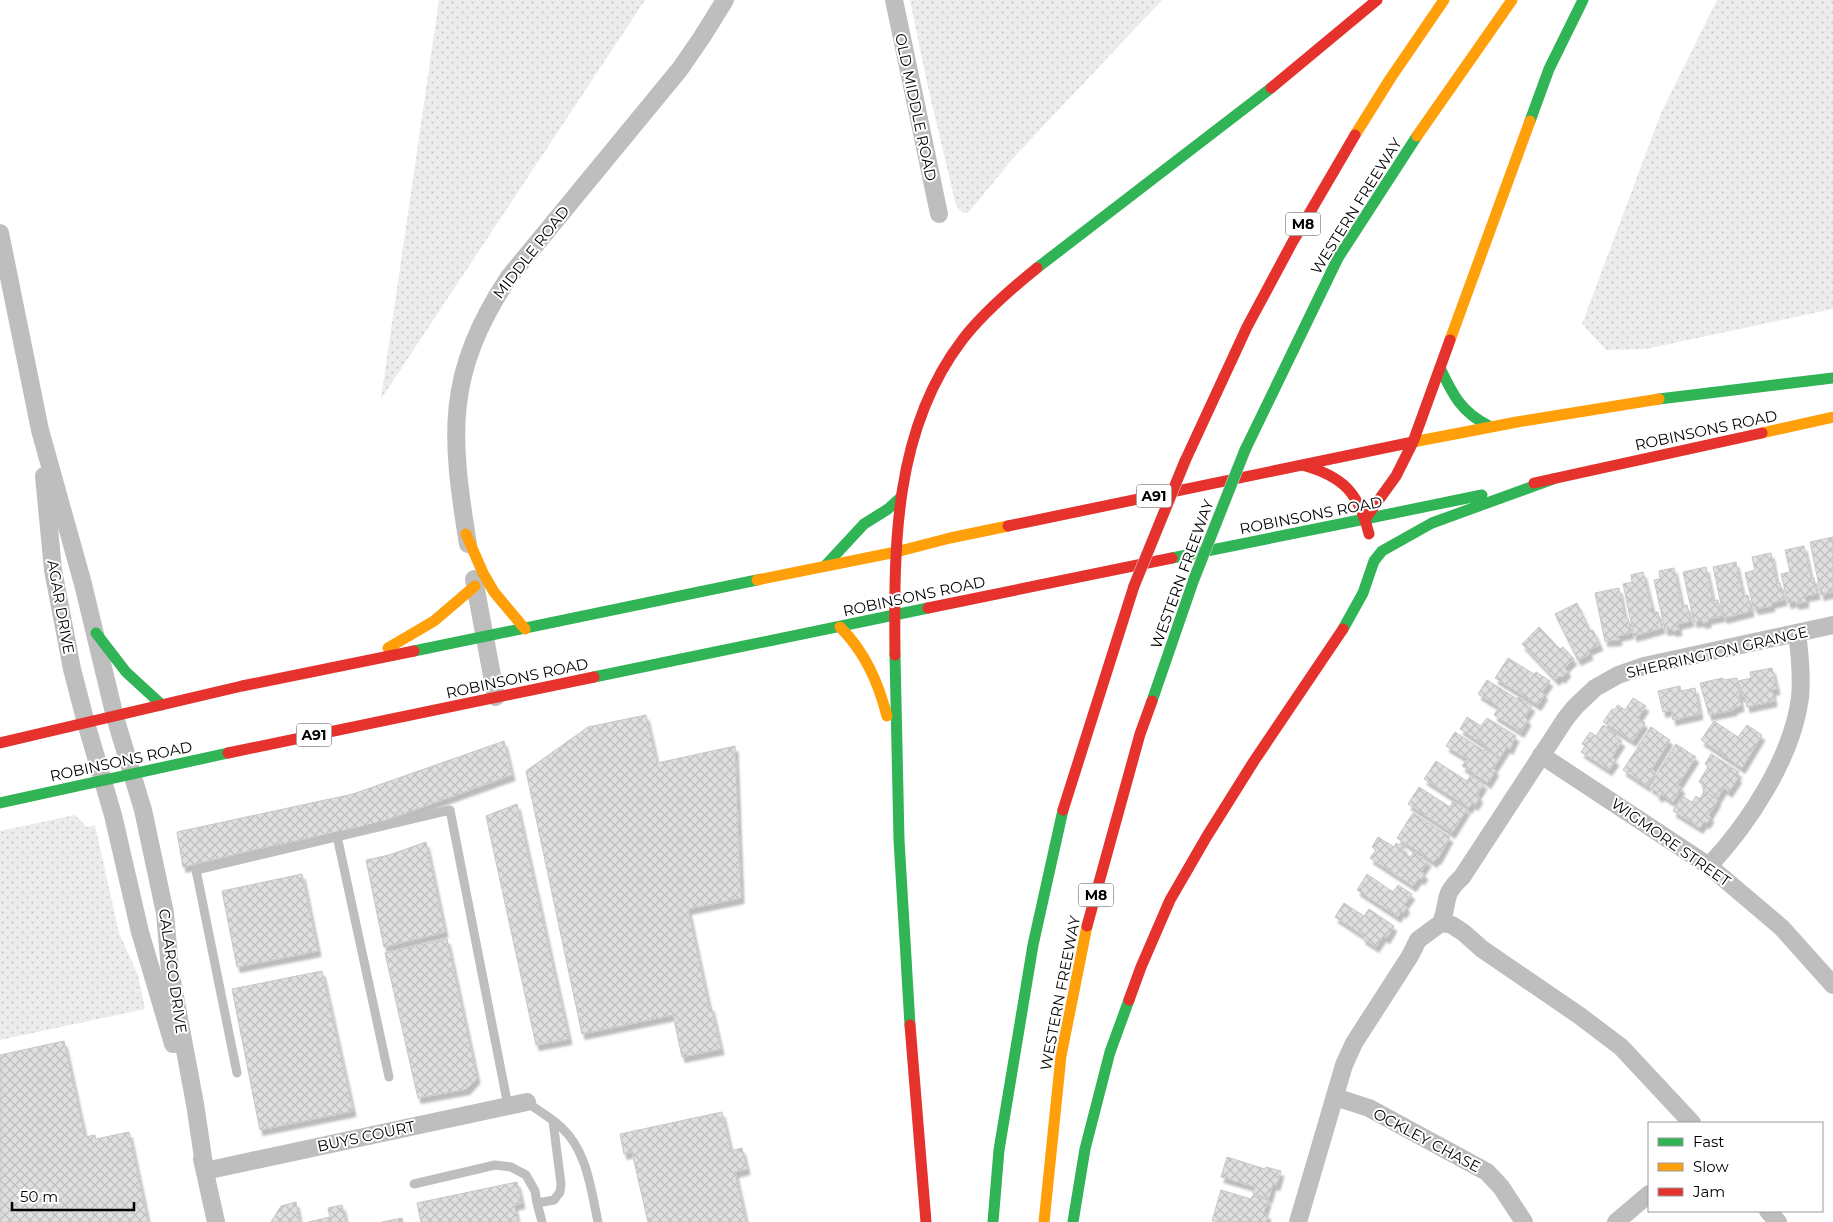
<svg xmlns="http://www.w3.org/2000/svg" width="1833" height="1222" viewBox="0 0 1833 1222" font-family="Montserrat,sans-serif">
<defs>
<pattern id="grass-dots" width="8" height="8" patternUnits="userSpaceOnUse" patternTransform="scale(1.25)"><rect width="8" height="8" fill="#ececec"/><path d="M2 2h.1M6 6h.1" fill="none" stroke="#c9c9c9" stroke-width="1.8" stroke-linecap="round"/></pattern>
<pattern id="building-cross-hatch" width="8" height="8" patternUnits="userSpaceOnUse" patternTransform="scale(1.25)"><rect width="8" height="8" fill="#dfdfdf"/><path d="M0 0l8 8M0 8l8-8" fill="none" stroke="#bebebe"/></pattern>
<filter id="shadow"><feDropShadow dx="3" dy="5.5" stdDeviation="1" flood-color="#0004"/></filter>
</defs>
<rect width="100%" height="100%" fill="#fff"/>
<path fill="url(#grass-dots)" d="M439,0H645L381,399Z
M910,0H1162L1016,155L968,213C958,213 956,205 954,197L927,83Z
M1717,0H1833V309L1646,349L1606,350L1582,324L1661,113Z
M75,815L87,827L95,825L119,933L138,975L145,1009L0,1040V831Z"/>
<path fill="url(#building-cross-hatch)" stroke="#c7c7c7" filter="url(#shadow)" d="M1833,537V592L1821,595L1810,542Z
M1804,546L1811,578H1814L1817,594L1805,596L1806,602L1796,604L1795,601L1788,603L1781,574L1790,572L1785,550Z
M1771,553L1777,584L1780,583L1784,600L1771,603L1772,606L1755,609V606H1753L1745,573L1755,570L1752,557Z
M1736,562L1743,596L1748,595L1751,611L1724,618L1713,567Z
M1706,567L1713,601L1718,600L1722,616L1708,619V622L1703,623L1702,621L1694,622L1683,572Z
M1674,568L1682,606L1687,605L1691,621L1678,624L1679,630L1673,631L1672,629L1665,630L1654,580L1660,579L1659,571Z
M1643,572L1652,608H1650L1652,613L1658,612L1662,628L1634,636L1623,584L1632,582L1631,575Z
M1619,588L1625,618H1628L1631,633L1618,636L1619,640L1605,641L1595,593Z
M1577,603L1590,631L1593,630L1600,645L1588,650L1590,654L1578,660L1555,614Z
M1539,627L1560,649L1563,647L1574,659L1565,668L1568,671L1562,678L1560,676L1556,680L1522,644Z
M1508,658L1534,674L1536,672L1550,681L1542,692L1545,694L1538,705L1495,678Z
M1772,668L1777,689L1772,690L1774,701L1747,707L1745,696L1742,697L1738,681L1751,678L1750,672Z
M1723,678L1724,680L1737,678L1741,694H1739L1741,706L1734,708V710L1709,715L1700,683Z
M1487,680L1517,699L1518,697L1532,706L1525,717L1528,720L1521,732L1494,715L1499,707L1478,694Z
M1680,686L1681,691L1695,688L1700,714L1673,720L1671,710L1663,712L1658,691Z
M1633,698L1646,706L1638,718L1645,723L1633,741L1603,722L1612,709L1614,710L1618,705L1625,710Z
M646,715L657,763L735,746L741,898L688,909L709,1007L711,1006L721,1049L682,1057L673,1015L582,1034L526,771L588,727Z
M1467,717L1481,726L1487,718L1516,736L1510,749L1507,747L1500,758L1486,749L1487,747L1460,729Z
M1714,721L1738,737L1747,725L1762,735L1742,768L1701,740Z
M1603,725L1617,734L1615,737L1622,741L1612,757L1616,760L1609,770L1581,752L1585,746L1582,744L1590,732L1596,736Z
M1651,727L1670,740L1652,769L1656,772L1647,786L1623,770Z
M1455,732L1484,751L1486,749L1500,758L1493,769L1496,770L1488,783L1462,766L1467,759L1446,746Z
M504,741L512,775L375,824L257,849L183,867L177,832L353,794Z
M1676,744L1696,757L1678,785L1682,788L1673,802L1661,794L1660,797L1656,794L1657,792L1649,787Z
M1711,754L1739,772L1736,776L1739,777L1729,792L1724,788L1717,799L1703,791L1706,787L1699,782L1708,767L1705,764Z
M1436,761L1467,781L1471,775L1484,784L1477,795L1480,797L1475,805L1472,803L1469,808L1424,779Z
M1419,787L1450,807L1453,801L1467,809L1452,833L1408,804Z
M1704,791L1718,800L1709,815L1711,817L1707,823L1704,822L1700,828L1673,811L1682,796L1692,802L1696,796L1700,799Z
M517,804L569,1039L536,1045L486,816Z
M1413,813L1450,837L1438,859L1437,858L1434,862L1397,838Z
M1378,837L1394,847L1396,843L1405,848L1402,852L1410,857L1414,852L1428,861L1421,872L1425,874L1422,879L1419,878L1413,886L1370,858L1376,850L1372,847Z
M426,842L445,932L384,947L366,860L389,855Z
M302,874L318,951L237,967L222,891Z
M1367,874L1393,892L1398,885L1412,894L1404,905L1407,907L1403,913L1401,911L1398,917L1357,890Z
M1344,903L1364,916L1369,909L1394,926L1387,938L1383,936L1376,947L1362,938L1364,936L1335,917Z
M447,939L477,1078L467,1089L418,1098L385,953Z
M322,971L353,1111L260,1130L232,989Z
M64,1041L85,1137L95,1135L96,1139L129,1132L148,1222H0V1055Z
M722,1112L731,1151L742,1148L747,1169L735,1172L746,1222H648L632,1152L624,1154L620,1134Z
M1227,1157L1265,1169L1266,1167L1281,1171L1277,1185L1273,1184L1269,1198L1253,1194L1255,1187L1221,1177Z
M517,1182L522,1203L514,1205L518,1222H421L417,1203Z
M1221,1190L1251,1199L1253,1195L1268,1200L1264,1213L1268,1214L1266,1222L1212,1221Z
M296,1202L300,1222H271L281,1206Z
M342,1205L346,1222H331L328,1208Z
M330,1217L331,1222H308Z
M402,1218L403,1222H382Z"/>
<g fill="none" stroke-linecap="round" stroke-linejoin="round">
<path stroke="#bebebe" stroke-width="9" d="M337,836L389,1077
M237,1073L196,870L450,810L508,1106
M527,1102C538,1111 552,1118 562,1128C587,1151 591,1190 598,1222
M414,1184L495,1165L511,1167L526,1175L535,1191L537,1203
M542,1222L537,1203L554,1200L560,1192L561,1184L553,1121"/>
<path stroke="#bebebe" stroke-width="18" d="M894,0L939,214
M0,233L40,430L83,584L115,717L143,810L165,913L170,970L195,1104L205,1171
M44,476L53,570L72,669L86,723L113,815L140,932L173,1044
M468,544C450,434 445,374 509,277L680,69L702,37L725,0
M474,579L496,697
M1541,755L1709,866L1782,928L1833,985
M1709,866C1749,823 1792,758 1800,698C1802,676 1800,655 1797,633
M1441,923L1452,925L1464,933L1482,949L1580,1016L1621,1047L1692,1123
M1335,1097L1369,1108L1487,1172L1501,1187L1524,1222
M202,1159L216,1222
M205,1171L527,1102
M1768,1211L1778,1222
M1298,1222L1344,1065L1354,1043L1410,956L1418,940L1441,923C1450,901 1441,896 1462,877L1566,718L1575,707L1595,688L1618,675L1644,666L1833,625
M1616,1222L1649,1194"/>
<path stroke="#30b455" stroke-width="11" d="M1530,121L1549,69L1583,0
M1037,268L1271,88
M1440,368C1453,395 1461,412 1489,426
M1659,399L1833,378
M1245,450L1338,258L1417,136
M1365,519L1482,495
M1172,558L1365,519
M825,566L864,524L888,509L900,498
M1343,629L1363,593L1374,561L1382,551L1432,523L1553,479
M96,633L126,672L162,705
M414,651L757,580
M895,655L899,840L910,1025
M594,677L928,608
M1152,701L1194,579
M0,803L228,753
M993,1222L999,1150L1033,945L1063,810
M1073,1222L1085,1149L1110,1052L1129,1000"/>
<path stroke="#ff9f0a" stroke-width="11" d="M1355,135L1390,79L1444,0
M1417,136L1512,0
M1450,340L1530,121
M1762,433L1833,417
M1413,442L1517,422L1659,399
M466,534L483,573L494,592L525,629
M757,580L896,552L950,538L1008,526
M840,627C865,652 878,682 887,716
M388,648L434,621L475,586
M1044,1222L1061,1056L1087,926"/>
<path stroke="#e5322d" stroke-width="11" d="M1271,88L1377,0
M1185,461L1247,327L1292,243L1355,135
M1302,465C1343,476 1359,493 1369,534
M1534,483L1762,433
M1365,519L1396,476L1413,442L1450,340
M1008,526L1413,442
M928,608L1172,558
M895,655C894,546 893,430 963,339C984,312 1011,289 1037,268
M0,743L242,686L414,651
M228,753L594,677
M1063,810L1134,586
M1087,926L1140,734L1152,701
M1129,1000L1141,967L1170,900L1207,836L1254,761L1343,629
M910,1025L926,1222"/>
<g stroke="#dbdbdb" stroke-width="12" stroke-linecap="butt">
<path id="fast-bridge" d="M1194,579L1245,450"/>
</g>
<g stroke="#dbdbdb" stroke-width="12" stroke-linecap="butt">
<path id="jam-bridge" d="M1134,586L1185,461"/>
</g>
<use href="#fast-bridge" stroke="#30b455" stroke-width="11"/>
<use href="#jam-bridge" stroke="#e5322d" stroke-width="11"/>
</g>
<g text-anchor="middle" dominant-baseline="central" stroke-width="4" stroke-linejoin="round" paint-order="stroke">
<g fill="#fff" stroke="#4c4c4c" stroke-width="1">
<rect x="1285.5" y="212.5" width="35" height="23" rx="4"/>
<rect x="1136.5" y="484.5" width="35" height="23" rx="4"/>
<rect x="296.5" y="723.5" width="35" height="23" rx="4"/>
<rect x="1078.5" y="883.5" width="35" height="23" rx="4"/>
</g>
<g font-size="14" font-weight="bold" fill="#000">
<text x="1303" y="224">M8</text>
<text x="1154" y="496">A91</text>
<text x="314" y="735">A91</text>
<text x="1096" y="895">M8</text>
</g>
<g font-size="15" fill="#000" stroke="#fff">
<text transform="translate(916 107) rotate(78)">OLD MIDDLE ROAD</text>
<text transform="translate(1356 206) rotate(-58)">WESTERN FREEWAY</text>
<text transform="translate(531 252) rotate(-52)">MIDDLE ROAD</text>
<text transform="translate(1706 430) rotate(-12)">ROBINSONS ROAD</text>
<text transform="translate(1311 515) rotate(-11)">ROBINSONS ROAD</text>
<text transform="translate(1182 574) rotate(-70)">WESTERN FREEWAY</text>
<text transform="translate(914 596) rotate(-12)">ROBINSONS ROAD</text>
<text transform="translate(61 607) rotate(80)">AGAR DRIVE</text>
<text transform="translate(1717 652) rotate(-13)">SHERRINGTON GRANGE</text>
<text transform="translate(517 678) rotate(-12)">ROBINSONS ROAD</text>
<text transform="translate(121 761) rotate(-12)">ROBINSONS ROAD</text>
<text transform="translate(1671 842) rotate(35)">WIGMORE STREET</text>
<text transform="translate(173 971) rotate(82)">CALARCO DRIVE</text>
<text transform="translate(1060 993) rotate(-79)">WESTERN FREEWAY</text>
<text transform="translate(366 1136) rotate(-12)">BUYS COURT</text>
<text transform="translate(1427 1140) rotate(28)">OCKLEY CHASE</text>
</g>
</g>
<rect x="1648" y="1122" width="175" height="90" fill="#ffffff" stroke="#999999"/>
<rect x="1658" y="1138" width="25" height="8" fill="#30b455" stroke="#999999"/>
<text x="1693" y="1147" font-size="15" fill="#000000">Fast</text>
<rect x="1658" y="1163" width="25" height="8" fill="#ff9f0a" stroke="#999999"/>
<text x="1693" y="1172" font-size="15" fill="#000000">Slow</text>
<rect x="1658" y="1188" width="25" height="8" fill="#e5322d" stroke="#999999"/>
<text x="1693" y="1197" font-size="15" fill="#000000">Jam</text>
<path d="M12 1202v8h122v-8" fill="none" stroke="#000000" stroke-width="2.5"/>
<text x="20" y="1202" font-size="15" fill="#000000" stroke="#ffffff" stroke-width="4" paint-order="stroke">50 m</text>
</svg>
